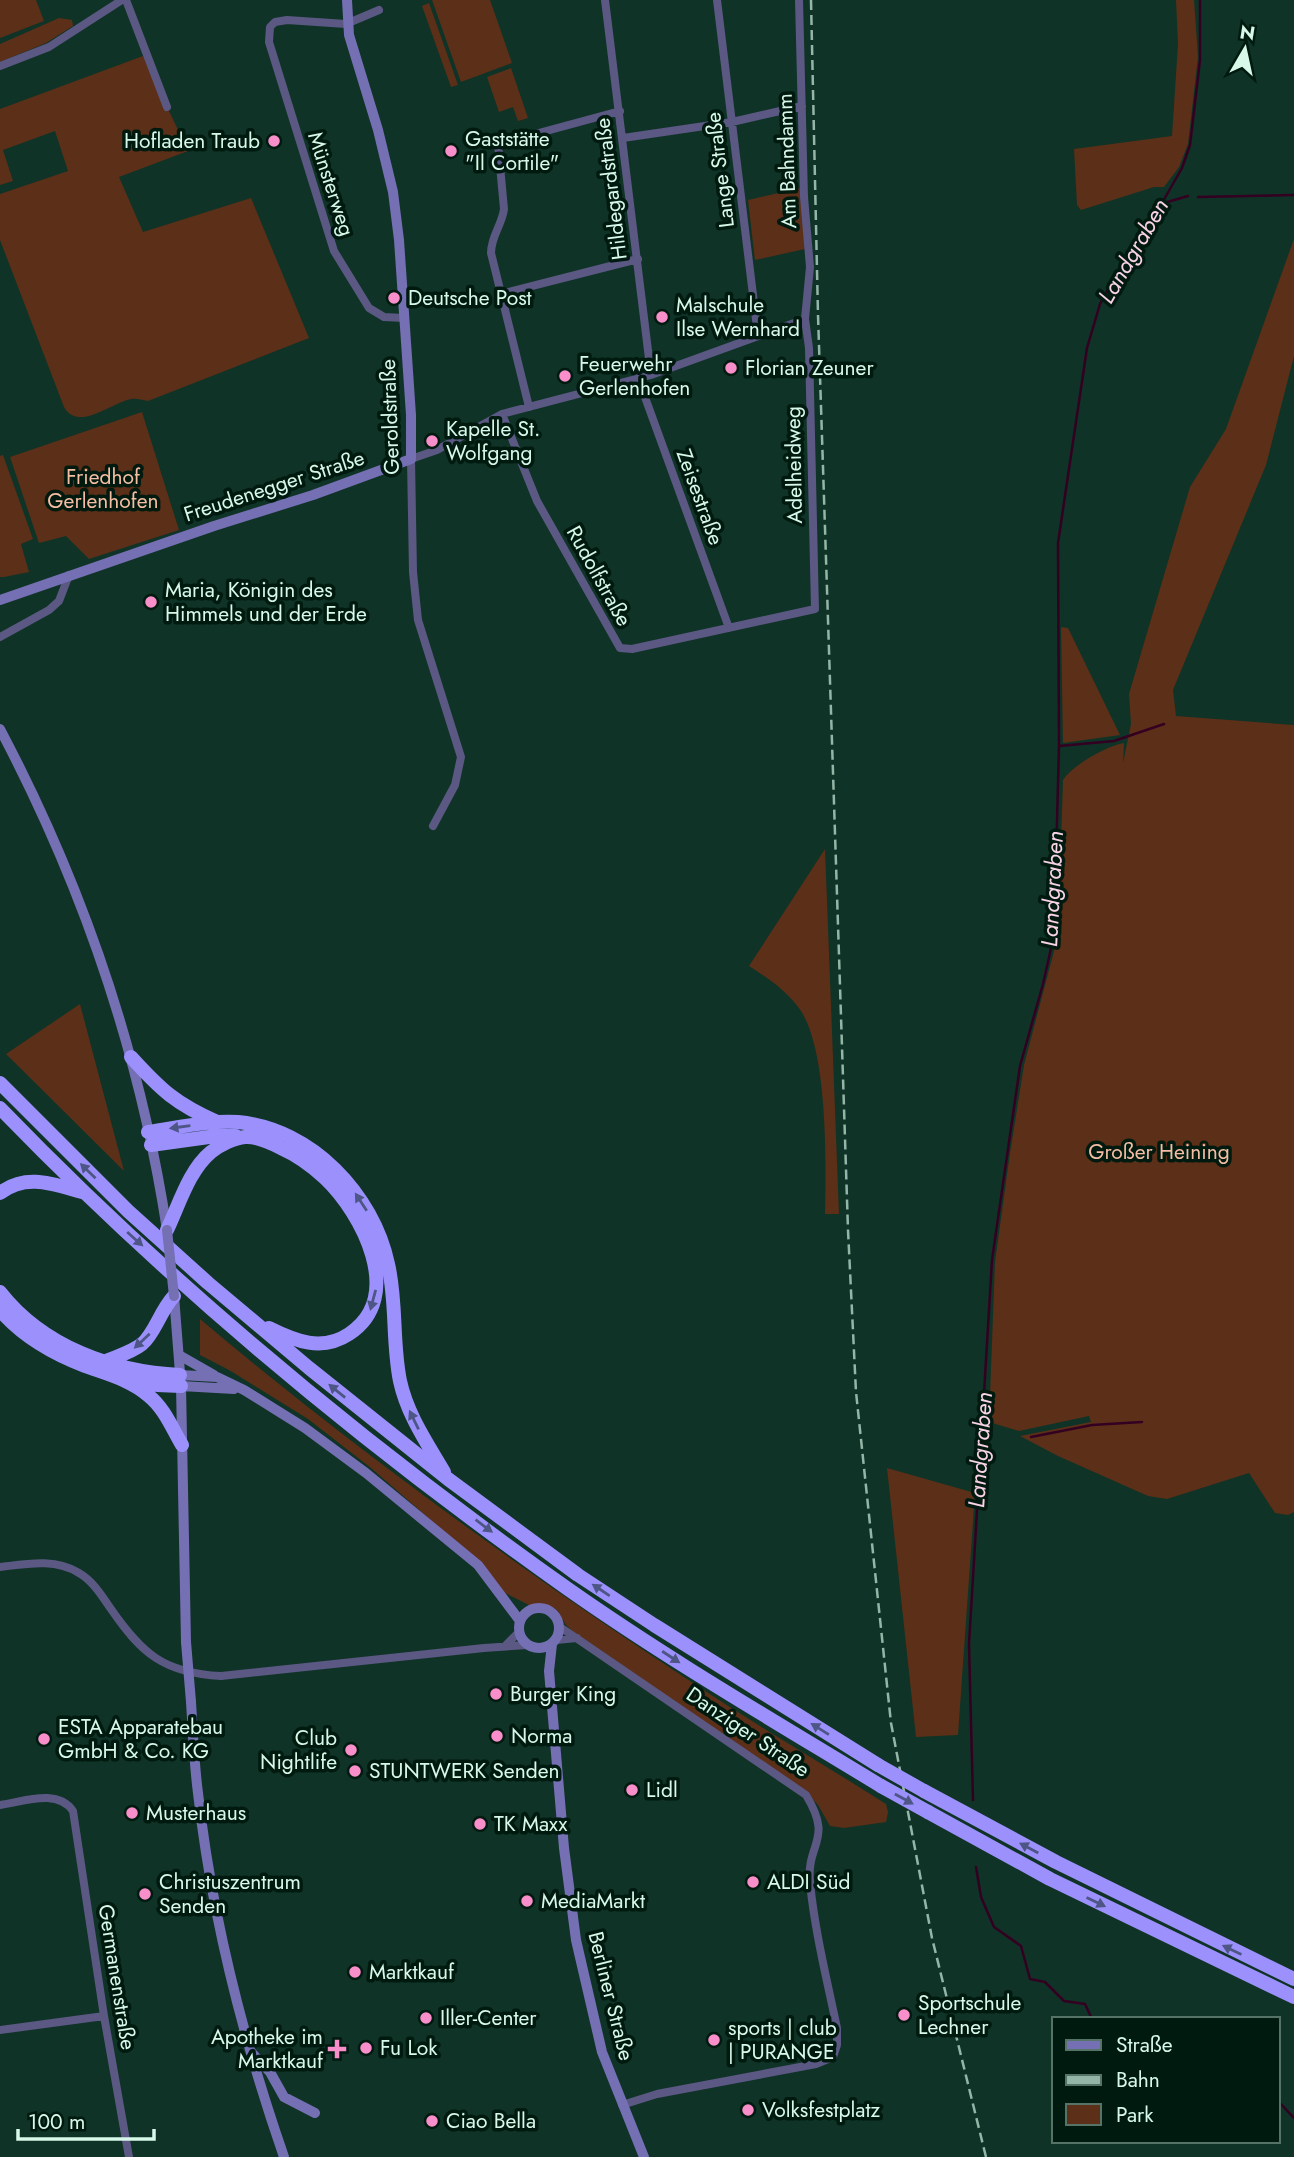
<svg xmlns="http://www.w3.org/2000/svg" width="1294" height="2157" viewBox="0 0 1294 2157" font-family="Jost,sans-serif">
<rect width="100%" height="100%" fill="#0f3326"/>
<path fill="#5c2f18" d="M0,0H36L44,21L0,38Z
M432,0H490L512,63L461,82Z
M1176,0H1194L1198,57L1188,144L1179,167L1164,187H1154L1081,210L1077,205L1074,149L1172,136L1178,44Z
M429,3L458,85L451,87L422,6Z
M59,18L72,20L73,26L46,43L0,62V44Z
M143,56L188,151L119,177L143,232L251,198L309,338L148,401C142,400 136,398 131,399C111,403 78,432 64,407L0,240V194L68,171L55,131L3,150L13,181L0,185V109Z
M511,68L528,118L518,121L513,107L499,112L487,77Z
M800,188L805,249L755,260L748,200Z
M1294,239V356L1266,465L1173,690L1176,716L1294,725V1512L1288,1515L1275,1513L1249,1473L1167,1499L1148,1496L1058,1456L1020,1436L1091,1422L1089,1416L1019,1431L989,1422L995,1262L1010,1153L1024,1065L1058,936L1063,780C1073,765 1106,746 1124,743L1123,763L1131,724L1129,694L1190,487L1226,429Z
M142,412L179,530L89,559L66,536L39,543L10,457Z
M3,455L33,539L21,544L29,572L4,577H0V456Z
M1061,627L1068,628L1120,735L1063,743Z
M825,849L839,1214H825C826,1163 828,1053 801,1011C787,991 769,979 749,966Z
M80,1004L124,1171L6,1054Z
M200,1319C354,1449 524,1572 693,1683C756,1725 822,1763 886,1804L888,1812L886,1822L844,1828L830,1826L818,1805L807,1793L576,1634L566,1625L557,1610L550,1606L535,1608L503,1592L485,1567L371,1468L308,1419L229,1370L200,1355Z
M887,1468L975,1493L958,1735L916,1737Z"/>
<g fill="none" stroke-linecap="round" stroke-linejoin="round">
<path stroke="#340022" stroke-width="2.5" d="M1198,197L1294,195
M1164,203L1188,196
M1059,746L1114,741L1164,724
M1031,1437L1092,1425L1142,1422
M973,1800L969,1644L992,1260L1020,1066L1043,984L1054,935L1059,746L1058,543L1087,348L1100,304L1122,263L1162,203L1182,168L1190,145L1200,60V0
M976,1867L981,1897L994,1927L1021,1946L1030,1979L1045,1982L1064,2001L1085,2004L1092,2019
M1278,2101L1294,2118"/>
<path stroke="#5b5883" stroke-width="8" d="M126,0L167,107
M605,0L651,375
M717,0L758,336
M379,10L346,24L287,20L275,22L270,27L269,42L334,251L369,308L384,317L404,318
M0,66L49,47L122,0
M623,138L732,122L802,106
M501,294L638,259
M638,378L729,628
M529,407L491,253C491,236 502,225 504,209L498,144L620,111
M502,414L537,501L620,648L632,649L815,609L809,348L805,319L810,267L804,197L799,0
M0,637L49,610L59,601L69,575
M433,826L455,785L461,757L418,620L413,572L411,459L437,450L502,414L651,375L805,319
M0,1567C26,1564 55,1558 79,1573C93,1581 102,1596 111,1609C142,1654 164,1673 221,1676L484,1648L528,1645
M560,1627L806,1795C834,1841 806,1842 810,1883C815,1932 827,1980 837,2028V2045L833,2057L816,2064L657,2094L622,2105
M556,1640L577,1638
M506,1645L519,1632
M0,1805C23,1802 57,1788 73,1811L104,2016L129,2157
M0,2030L104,2016"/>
<path stroke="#756fb4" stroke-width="10" d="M0,600L214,526L313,495L411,459V415L399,240L393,192L378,130L349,35L347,0
M0,729C84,888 140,1053 167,1230
M174,1296L181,1386L186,1642
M179,1355L214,1375
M180,1375L217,1377L244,1390L305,1428L366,1473L478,1565L520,1621
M181,1386L234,1389
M519 1628a20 20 0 1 1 40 0a20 20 0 1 1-40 0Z
M552,1644L549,1671L564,1848L576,1940L602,2052L644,2157
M191,1702C193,1733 194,1763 198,1793C212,1918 243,2039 284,2157
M251,2052L270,2072L284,2097L315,2113"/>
<path stroke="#9c91fc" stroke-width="14" d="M131,1057C161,1090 176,1104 217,1122
M0,1083L128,1211L208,1283L309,1368L448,1479L578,1575L654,1625L878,1765
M0,1108C172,1286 366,1446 568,1589C669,1660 776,1722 881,1786
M148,1132C177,1128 209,1120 238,1122C312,1129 373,1194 388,1264C397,1302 392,1342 400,1381C407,1414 427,1443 444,1472
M151,1145L216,1136H236
M0,1193C26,1173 53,1184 82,1192
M167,1230C179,1205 189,1170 211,1152C220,1145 234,1138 245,1137C257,1136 271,1143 281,1148C297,1155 312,1166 325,1178C362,1213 406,1297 349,1334C322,1352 295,1341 269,1328
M0,1292C43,1347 113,1372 180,1375
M0,1310C22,1336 54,1354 85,1366C107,1374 131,1380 149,1396C164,1408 172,1428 182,1445
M106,1361C118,1356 132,1352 142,1344C155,1333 160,1311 174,1296
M130,1379L157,1385L181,1386
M924,1791L1056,1862L1294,1979
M928,1812L1050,1879L1294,1997"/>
<path stroke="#94b6a8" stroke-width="2.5" stroke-dasharray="10 5" stroke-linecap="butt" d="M811,0L818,315L848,1230L856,1392L891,1723L932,1938L986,2157"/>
<path stroke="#756fb4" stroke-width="10" d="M167,1230L174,1296
M186,1642L191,1702"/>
<path stroke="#9c91fc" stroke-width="14" d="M878,1765L924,1791
M881,1786L928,1812"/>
</g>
<defs><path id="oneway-solid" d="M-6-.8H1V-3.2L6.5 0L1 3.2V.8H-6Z" transform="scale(1.75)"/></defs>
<g fill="#4e5686">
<use href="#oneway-solid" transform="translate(180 1127) rotate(172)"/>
<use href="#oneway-solid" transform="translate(88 1171) rotate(-136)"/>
<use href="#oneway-solid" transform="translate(361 1202) rotate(-123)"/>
<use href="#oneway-solid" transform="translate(135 1239) rotate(42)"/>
<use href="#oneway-solid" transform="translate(373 1300) rotate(105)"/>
<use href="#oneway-solid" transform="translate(142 1341) rotate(137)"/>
<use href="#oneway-solid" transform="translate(337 1391) rotate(-141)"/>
<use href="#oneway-solid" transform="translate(414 1420) rotate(-116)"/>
<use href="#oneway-solid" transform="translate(484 1526) rotate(37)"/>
<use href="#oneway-solid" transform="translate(601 1590) rotate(-146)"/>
<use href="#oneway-solid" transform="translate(671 1657) rotate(33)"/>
<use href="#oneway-solid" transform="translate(820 1729) rotate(-148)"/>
<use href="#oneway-solid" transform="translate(904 1799) rotate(29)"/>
<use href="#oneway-solid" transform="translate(1029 1848) rotate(-152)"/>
<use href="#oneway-solid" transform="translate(1096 1902) rotate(26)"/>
<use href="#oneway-solid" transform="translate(1232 1950) rotate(-154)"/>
</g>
<g fill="#f98fca" stroke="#001a10" stroke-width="2.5">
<circle cx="274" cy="141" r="7"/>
<circle cx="451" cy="151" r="7"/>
<circle cx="394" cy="298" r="7"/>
<circle cx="662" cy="317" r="7"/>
<circle cx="731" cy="368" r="7"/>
<circle cx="565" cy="376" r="7"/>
<circle cx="432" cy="441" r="7"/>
<circle cx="151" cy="602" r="7"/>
<circle cx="496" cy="1694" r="7"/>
<circle cx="497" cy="1736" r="7"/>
<circle cx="44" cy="1739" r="7"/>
<circle cx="351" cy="1750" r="7"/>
<circle cx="355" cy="1771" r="7"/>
<circle cx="632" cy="1790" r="7"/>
<circle cx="132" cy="1813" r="7"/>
<circle cx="480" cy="1824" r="7"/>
<circle cx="753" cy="1882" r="7"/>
<circle cx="145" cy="1894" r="7"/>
<circle cx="527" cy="1901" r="7"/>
<circle cx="355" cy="1972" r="7"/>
<circle cx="904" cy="2015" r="7"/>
<circle cx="426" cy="2018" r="7"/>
<circle cx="714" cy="2040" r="7"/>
<circle cx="366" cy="2048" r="7"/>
<path d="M333.5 2038.5h7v7h7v7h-7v7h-7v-7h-7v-7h7z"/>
<circle cx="748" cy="2110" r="7"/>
<circle cx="432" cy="2121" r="7"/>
</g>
<g text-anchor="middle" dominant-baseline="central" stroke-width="7" stroke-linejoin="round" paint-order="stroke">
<g font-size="21" fill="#d8f9ea" stroke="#001a10" text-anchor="start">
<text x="465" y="139">Gaststätte<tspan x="465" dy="24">"Il Cortile"</tspan></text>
<text x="260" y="141" text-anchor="end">Hofladen Traub</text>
<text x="408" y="298">Deutsche Post</text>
<text x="676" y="305">Malschule<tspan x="676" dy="24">Ilse Wernhard</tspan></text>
<text x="579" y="364">Feuerwehr<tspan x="579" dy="24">Gerlenhofen</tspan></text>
<text x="745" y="368">Florian Zeuner</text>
<text x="446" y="429">Kapelle St.<tspan x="446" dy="24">Wolfgang</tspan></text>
<text x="165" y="590">Maria, Königin des<tspan x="165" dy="24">Himmels und der Erde</tspan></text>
<text x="510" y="1694">Burger King</text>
<text x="58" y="1727">ESTA Apparatebau<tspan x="58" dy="24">GmbH &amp; Co. KG</tspan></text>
<text x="511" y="1736">Norma</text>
<text x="337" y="1738" text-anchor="end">Club<tspan x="337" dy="24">Nightlife</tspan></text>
<text x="369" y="1771">STUNTWERK Senden</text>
<text x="646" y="1790">Lidl</text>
<text x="146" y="1813">Musterhaus</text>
<text x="494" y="1824">TK Maxx</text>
<text x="159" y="1882">Christuszentrum<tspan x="159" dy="24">Senden</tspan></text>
<text x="767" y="1882">ALDI Süd</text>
<text x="541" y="1901">MediaMarkt</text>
<text x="369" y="1972">Marktkauf</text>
<text x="918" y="2003">Sportschule<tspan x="918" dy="24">Lechner</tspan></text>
<text x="440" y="2018">Iller-Center</text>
<text x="728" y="2028">sports | club<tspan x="728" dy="24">| PURANGE</tspan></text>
<text x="323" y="2037" text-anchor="end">Apotheke im<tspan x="323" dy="24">Marktkauf</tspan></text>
<text x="380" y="2048">Fu Lok</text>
<text x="762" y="2110">Volksfestplatz</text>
<text x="446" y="2121">Ciao Bella</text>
</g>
<g font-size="21" fill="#d8f9ea" stroke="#001a10">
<text transform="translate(787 161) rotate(-92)">Am Bahndamm</text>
<text transform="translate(720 170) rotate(-97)">Lange Straße</text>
<text transform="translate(331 184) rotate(72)">Münsterweg</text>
<text transform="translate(611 189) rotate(-97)">Hildegardstraße</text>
<text transform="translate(390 417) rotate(-92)">Geroldstraße</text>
<text transform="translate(794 465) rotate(-91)">Adelheidweg</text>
<text transform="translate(274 486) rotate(-18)">Freudenegger Straße</text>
<text transform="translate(700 497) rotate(70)">Zeisestraße</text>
<text transform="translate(599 576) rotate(61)">Rudolfstraße</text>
<text transform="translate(748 1732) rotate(34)">Danziger Straße</text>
<text transform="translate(117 1977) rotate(81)">Germanenstraße</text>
<text transform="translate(611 1996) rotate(76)">Berliner Straße</text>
</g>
<g font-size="21" fill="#f5bda3" stroke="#001a10">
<text x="103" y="477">Friedhof<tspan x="103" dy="24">Gerlenhofen</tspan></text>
<text x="1159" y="1152">Großer Heining</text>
</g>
<g font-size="23" font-style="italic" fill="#f9d3e6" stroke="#001a10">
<text transform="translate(1133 251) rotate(-60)">Landgraben</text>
<text transform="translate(1052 889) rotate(-87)">Landgraben</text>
<text transform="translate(980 1450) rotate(-86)">Landgraben</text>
</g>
</g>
<rect x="1052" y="2017" width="228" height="126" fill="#001a10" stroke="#567367" stroke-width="2"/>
<rect x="1066" y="2040" width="35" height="10" fill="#756fb4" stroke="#567367" stroke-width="2"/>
<text x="1116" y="2052" font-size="21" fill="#d8f9ea">Straße</text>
<rect x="1066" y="2075" width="35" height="10" fill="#94b6a8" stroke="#567367" stroke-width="2"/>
<text x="1116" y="2087" font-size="21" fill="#d8f9ea">Bahn</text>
<rect x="1066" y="2104" width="35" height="21" fill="#5c2f18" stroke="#567367" stroke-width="2"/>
<text x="1116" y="2122" font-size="21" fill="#d8f9ea">Park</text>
<g transform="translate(1245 49) rotate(9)" stroke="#001a10" stroke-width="5" paint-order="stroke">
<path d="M0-5L12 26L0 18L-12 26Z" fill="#d8f9ea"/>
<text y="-10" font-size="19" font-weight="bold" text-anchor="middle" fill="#d8f9ea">N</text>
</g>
<path d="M18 2129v10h136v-10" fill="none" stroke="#d8f9ea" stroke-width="3.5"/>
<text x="28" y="2129" font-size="21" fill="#d8f9ea" stroke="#001a10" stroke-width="5" paint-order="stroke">100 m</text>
</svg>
